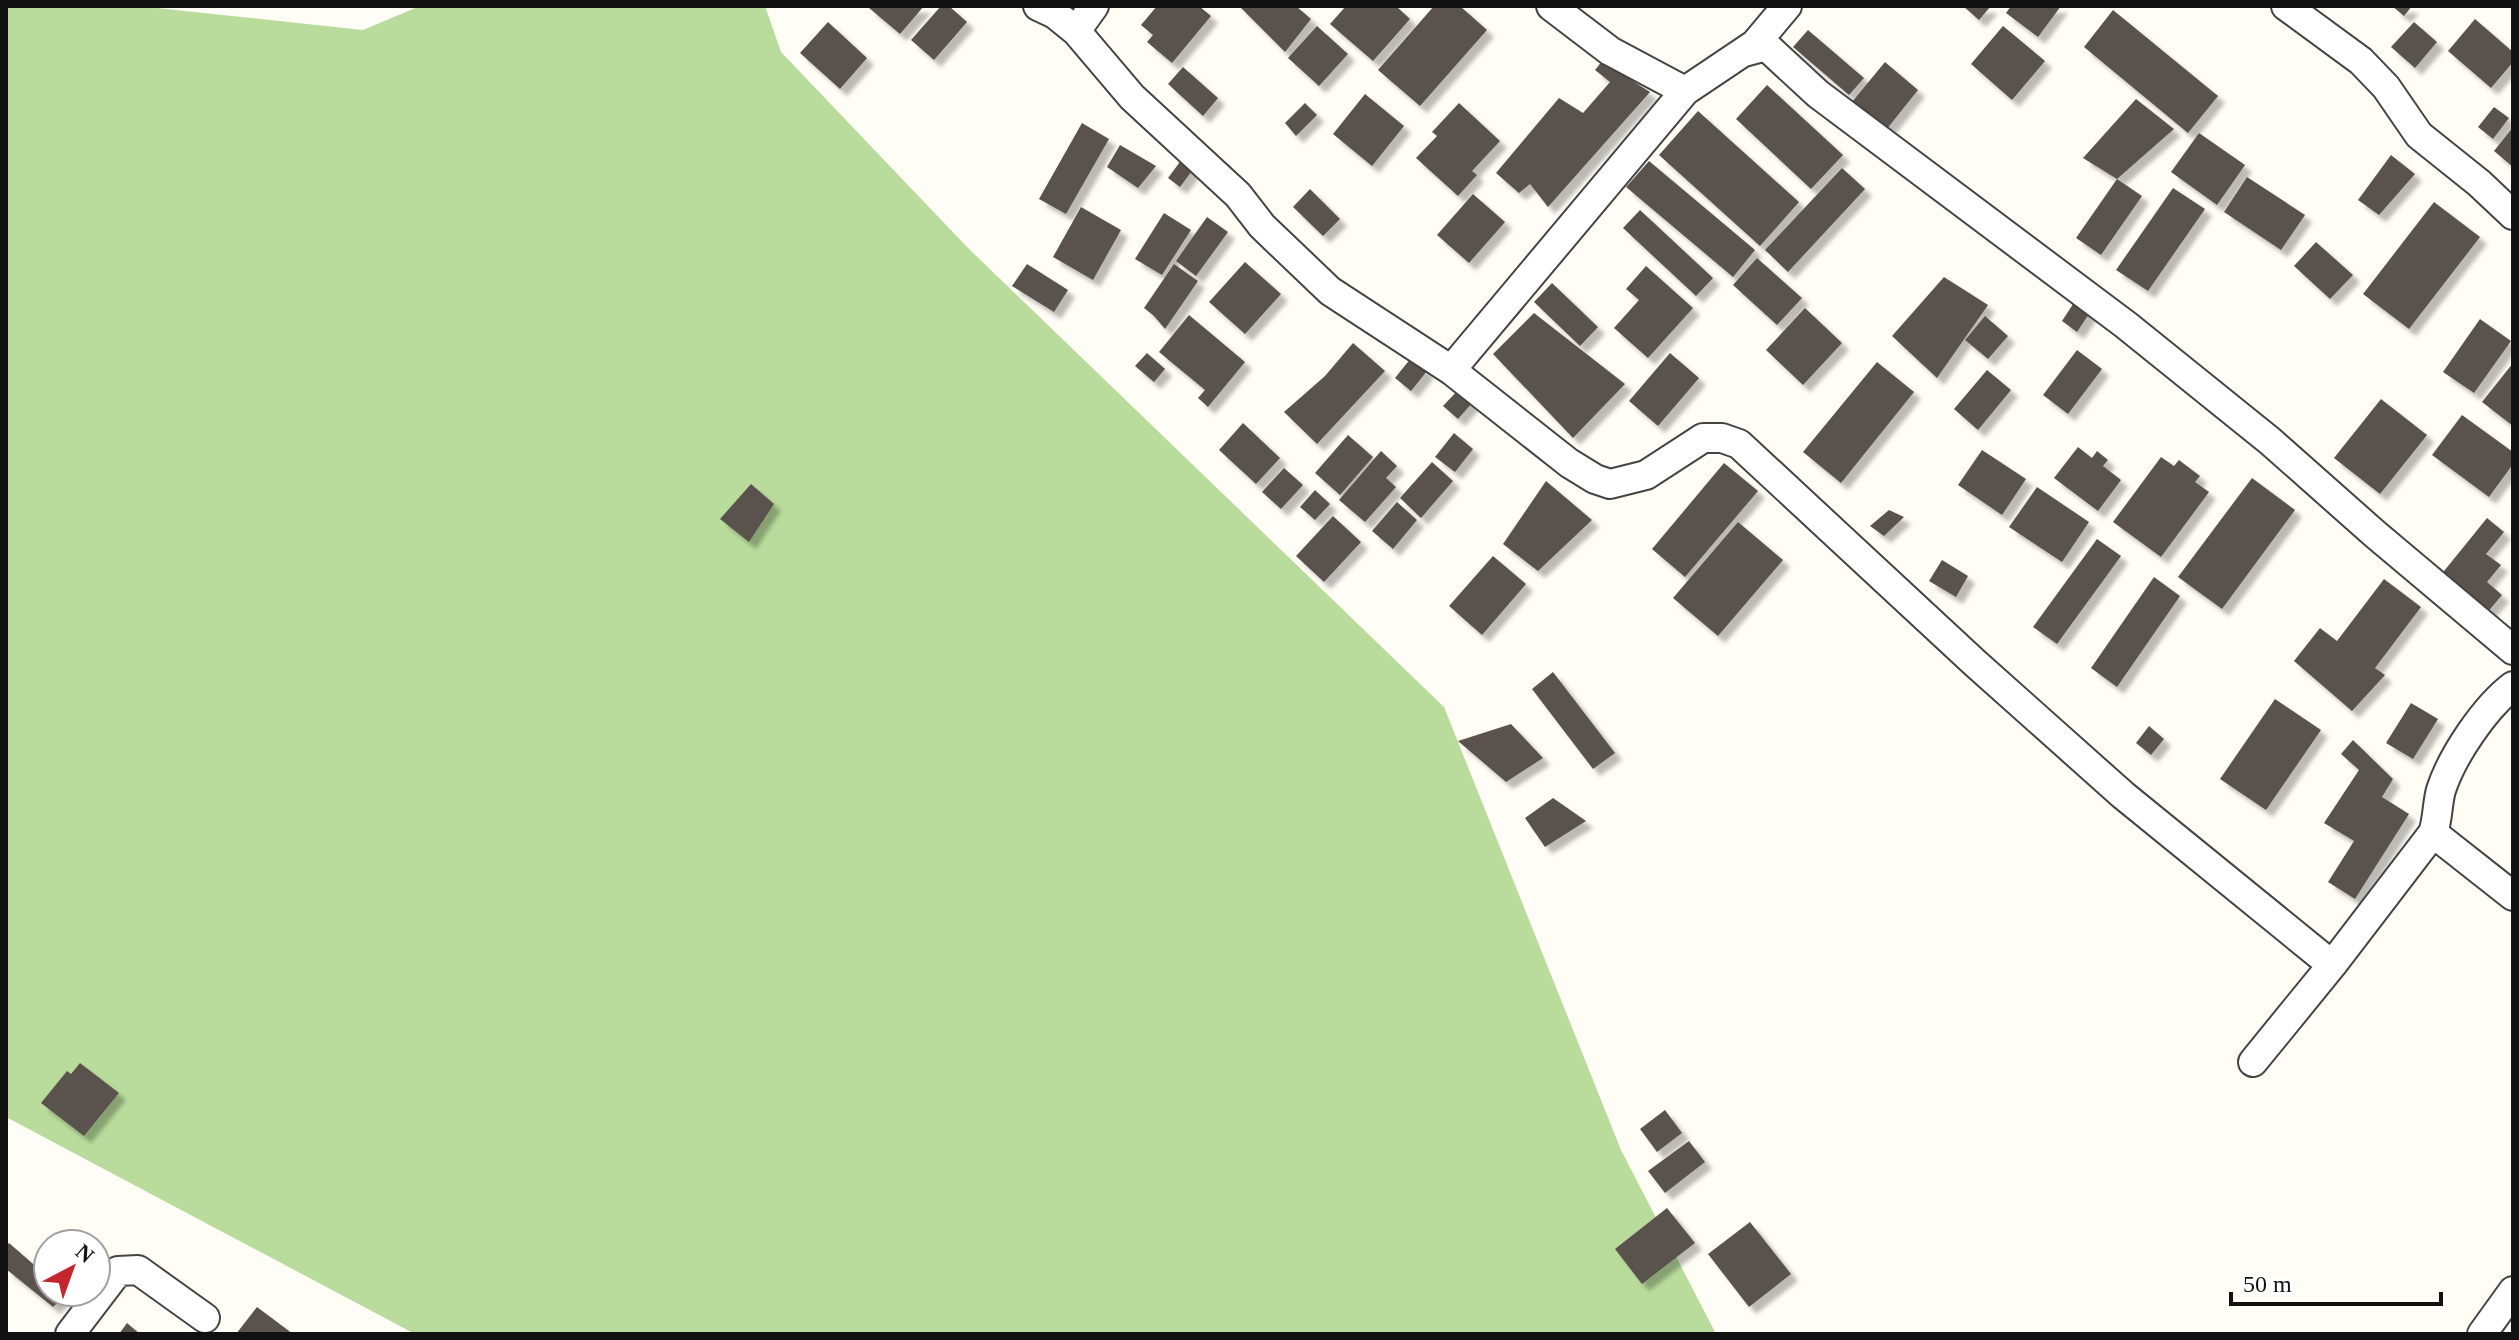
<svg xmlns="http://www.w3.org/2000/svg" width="2519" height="1340" viewBox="0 0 2519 1340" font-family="Georgia,serif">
<defs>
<filter id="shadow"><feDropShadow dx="7" dy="7" stdDeviation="2" flood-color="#0004"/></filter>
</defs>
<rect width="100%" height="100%" fill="#fffdf5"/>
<path fill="#b9dc9c" d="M6,6H138L363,30L420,6H765L781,52L968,248L1444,707L1621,1150L1716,1334H415L6,1117Z"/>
<path fill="#5a524d" filter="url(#shadow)" d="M871,6H924L900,34L869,8Z
M941,6H949L967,22L934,60L911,40Z
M1157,6H1199L1211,16L1172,63L1147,42L1153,35L1141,25Z
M1239,6H1296L1311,19L1285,52Z
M1346,6H1396L1410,19L1373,61L1330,24Z
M1434,6H1460L1487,30L1420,106L1378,70Z
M1963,6H1991L1979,20Z
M2011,6H2061L2038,37L2006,13Z
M2392,6H2412L2404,16Z
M2113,10L2218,96L2188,133L2084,47Z
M2475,19L2513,52V62L2491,88L2448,51Z
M828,22L867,58L840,89L800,53Z
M2414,22L2437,42L2415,68L2391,47Z
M1317,26L1348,54L1319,86L1288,58Z
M2003,26L2045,61L2012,100L1971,64Z
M1808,30L1864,78L1849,95L1793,47Z
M1610,51L1630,62L1625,76L1650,92L1548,207L1530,184L1519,193L1496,173L1559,98L1583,113L1610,82L1595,70Z
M1885,62L1918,90L1886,130L1852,102Z
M1183,67L1218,98L1203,116L1168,84Z
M1767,85L1843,155L1811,189L1736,119Z
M1365,94L1404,126L1372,166L1333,134Z
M2136,99L2174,129L2117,179L2083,158Z
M1305,103L1317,115L1296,136L1285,123Z
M1459,103L1500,141L1472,171L1477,175L1458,196L1416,158L1437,136L1432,132Z
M2494,107L2509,118L2493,139L2478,127Z
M1698,111L1799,202L1760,246L1659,155Z
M1082,123L1109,139L1066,214L1039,199Z
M2513,127V167L2494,151Z
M2199,133L2245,165L2217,205L2171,172Z
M1120,145L1156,166L1138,188L1107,167Z
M1185,155L1197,164L1180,187L1168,178Z
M2391,155L2415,174L2379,215L2358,200Z
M1649,161L1755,250L1733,277L1626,187Z
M1842,168L1865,189L1788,272L1765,250Z
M2247,177L2305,215L2281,250L2224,212Z
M2117,179L2142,196L2101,255L2076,238Z
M2173,188L2205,209L2148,291L2116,270Z
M1310,189L1340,219L1323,236L1293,207Z
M1473,194L1505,222L1469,263L1437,235Z
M2434,202L2480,237L2409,329L2363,294Z
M1081,207L1121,230L1093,280L1053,257Z
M1640,210L1713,278L1696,296L1623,228Z
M1164,213L1191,230L1162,275L1135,259Z
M1207,217L1228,232L1196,276L1176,261Z
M2316,242L2353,275L2330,299L2294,266Z
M1757,258L1802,298L1777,325L1733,285Z
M1245,262L1281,294L1245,334L1209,302Z
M1027,264L1068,290L1054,312L1012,286Z
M1174,264L1198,281L1165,329L1154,316L1144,308Z
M1646,266L1693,308L1648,358L1614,328L1639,300L1626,289Z
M1944,277L1988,305L1937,378L1892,336Z
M1552,283L1598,327L1580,346L1534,302Z
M2075,301L2091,311L2077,332L2062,321Z
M1805,308L1842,343L1803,385L1766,350Z
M1534,313L1625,384L1573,438L1493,354Z
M1189,315L1245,362L1208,407L1198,398L1205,390L1159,352Z
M1985,316L2008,336L1988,359L1965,340Z
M2480,319L2511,341L2474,393L2443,372Z
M1353,343L1385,371L1317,444L1284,412L1325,376Z
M2077,350L2102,369L2068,414L2043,395Z
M1147,353L1165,369L1154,382L1135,366Z
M1670,353L1699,378L1658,426L1629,401Z
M1411,358L1427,371L1411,391L1395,378Z
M1877,362L1914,392L1841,483L1803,452Z
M2513,363V426L2482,402Z
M1987,370L2011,390L1978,430L1954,409Z
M1459,389L1473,402L1458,419L1443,406Z
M2381,399L2427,435L2380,494L2334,458Z
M2462,415L2513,452V464L2489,497L2432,455Z
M1243,423L1280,458L1256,484L1219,450Z
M1454,433L1473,449L1455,472L1435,457Z
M1348,435L1373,457L1340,495L1315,473Z
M2078,447L2092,458L2097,451L2108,460L2103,466L2121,480L2098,511L2054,478Z
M1982,450L2026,479L2002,515L1958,485Z
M1381,451L1397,466L1386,478L1396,487L1365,522L1339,500Z
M2161,457L2174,466L2179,460L2200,476L2195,482L2209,492L2161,557L2113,522Z
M1432,462L1453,481L1421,518L1400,498Z
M1724,463L1758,491L1685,577L1652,549Z
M1284,468L1303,485L1281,509L1262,492Z
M2252,478L2295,510L2222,609L2178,577Z
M1546,481L1592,520L1538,571L1503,544Z
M751,484L774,504L749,542L720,519Z
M2037,487L2089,522L2062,562L2009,527Z
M1315,490L1330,504L1315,520L1300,507Z
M1397,502L1417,520L1393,549L1372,531Z
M1889,510L1904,517L1884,536L1870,526Z
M1333,516L1361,542L1324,582L1296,556Z
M2487,518L2504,532L2486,554L2501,565L2487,582L2502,595L2486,614L2440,576Z
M1738,522L1783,560L1718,636L1673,598Z
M2097,539L2121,556L2057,644L2033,627Z
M1493,556L1526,584L1482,635L1449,606Z
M1942,560L1968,576L1956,597L1929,581Z
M2154,577L2180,596L2117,687L2091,668Z
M2384,579L2421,607L2375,668L2385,675L2352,711L2294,661L2320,628L2337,641Z
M1553,672L1615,753L1593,769L1532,689Z
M2275,699L2321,730L2266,810L2220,779Z
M2411,703L2438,719L2413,759L2386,743Z
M1511,724L1543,758L1506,782L1458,741Z
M2149,726L2164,739L2151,755L2136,743Z
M2353,740L2393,779L2382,797L2409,814L2355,899L2328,882L2354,841L2324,823L2359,770L2341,754Z
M1553,798L1586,821L1545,847L1525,818Z
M80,1063L119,1093L84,1136L41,1103L67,1071L71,1074Z
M1665,1110L1682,1133L1657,1152L1640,1129Z
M1689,1141L1705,1162L1665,1193L1648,1171Z
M1667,1208L1695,1243L1642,1284L1615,1249Z
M1750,1222L1791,1274L1749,1307L1708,1254Z
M9,1243L48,1277V1292L67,1294L53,1307L6,1269V1247Z
M257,1307L293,1334H236Z
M127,1323L140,1334H119Z"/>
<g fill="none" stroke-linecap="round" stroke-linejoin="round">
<g stroke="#444" stroke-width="32">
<path id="minor" d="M1038,6L1055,14L1076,31L1132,97L1238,195L1262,226L1330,291L1451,370L1569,463L1595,479L1610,484L1646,475L1703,438H1722L1739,444L1975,663L2123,795L2332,965
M1551,6L1610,51L1685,91
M2286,6L2361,61L2386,87L2419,135L2479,183L2513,215
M1076,31L1094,6
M1744,52L1766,46L1818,94L2126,325L2270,441L2375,534L2513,650
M1451,370L1685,91L1755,44L1787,6
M2433,833L2513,896
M2253,1062L2332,965L2433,833C2438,819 2437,804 2441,790C2452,756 2485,707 2513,686
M70,1334L118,1271L138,1270L205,1318
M2482,1334L2513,1291"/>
</g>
<use href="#minor" stroke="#fff" stroke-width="28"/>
</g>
<rect width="2519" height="1340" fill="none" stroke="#111111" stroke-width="16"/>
<g transform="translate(72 1268) rotate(41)"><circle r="38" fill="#ffffff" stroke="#a0a0a0" stroke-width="2"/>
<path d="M0-6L14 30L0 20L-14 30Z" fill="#c4262e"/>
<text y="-12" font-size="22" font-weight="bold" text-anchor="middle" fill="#111111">N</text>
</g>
<path d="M2231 1292v12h210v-12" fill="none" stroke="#111111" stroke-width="4"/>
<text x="2243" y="1292" font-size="24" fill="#111111" stroke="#ffffff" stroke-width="6" paint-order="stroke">50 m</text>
</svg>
